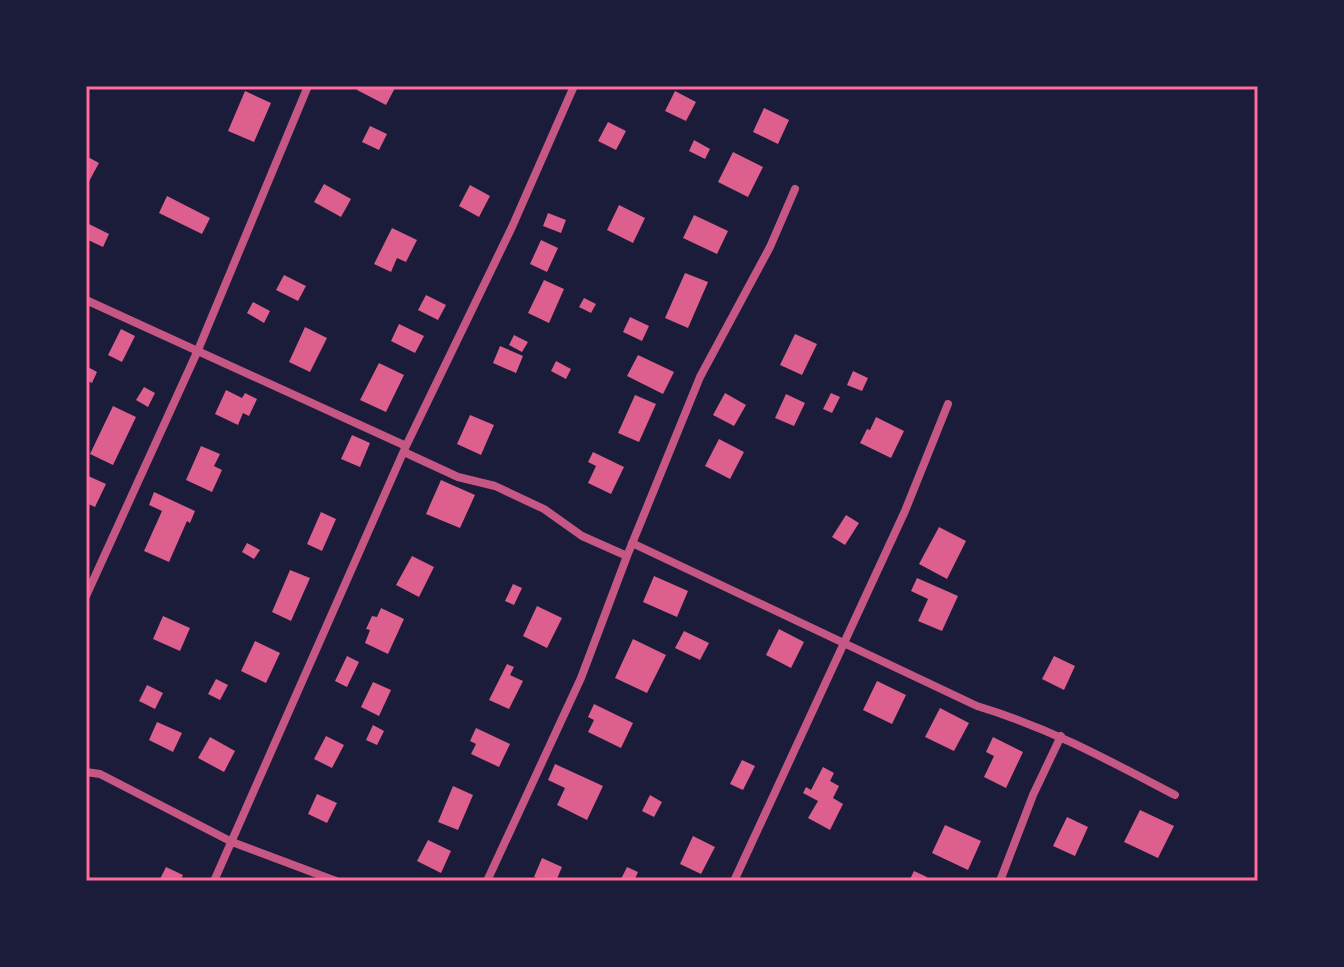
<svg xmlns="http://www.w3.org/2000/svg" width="1344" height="967" viewBox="0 0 1344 967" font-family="Inter,sans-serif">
<rect width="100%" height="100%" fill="#1b1b3a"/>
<path fill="#dd5f8e" d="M359,86H396L386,105L357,90Z
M245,91L271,103L254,142L228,131Z
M675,91L696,102L686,121L665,111Z
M764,108L789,120L778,144L753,132Z
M608,122L626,131L616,150L598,141Z
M370,126L387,134L379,150L362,142Z
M694,140L710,149L705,159L689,151Z
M733,152L763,167L748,197L718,182Z
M86,156L99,163L86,187Z
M324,184L351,199L341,217L314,202Z
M470,185L490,196L479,217L459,206Z
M167,196L210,218L202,234L159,213Z
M619,205L645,218L633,243L607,230Z
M548,213L566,220L561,233L543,226Z
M694,215L728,231L717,254L683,238Z
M89,224L109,234L103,247L86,239Z
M392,228L417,240L406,262L397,258L391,272L374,264Z
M541,240L558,248L547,272L530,264Z
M685,273L708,282L688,328L665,318Z
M284,275L306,286L298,301L276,290Z
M544,280L564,289L549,323L528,313Z
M426,295L446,305L438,320L418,310Z
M584,298L596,304L591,313L579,307Z
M253,302L270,311L264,323L247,313Z
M630,317L649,326L642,341L623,332Z
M399,324L424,336L415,353L391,341Z
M305,327L327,338L310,372L289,362Z
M121,329L135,336L122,362L108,355Z
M795,334L817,344L802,375L780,365Z
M514,335L528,342L522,352L509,345Z
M500,346L523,356L516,373L493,363Z
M638,355L674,372L663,394L627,376Z
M556,361L571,369L566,379L551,371Z
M379,363L404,375L386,412L360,400Z
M86,366L97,372L92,383L86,380Z
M853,371L868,378L862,391L847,385Z
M144,387L155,393L148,407L136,400Z
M226,390L242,398L245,393L257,399L249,416L243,413L238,425L215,414Z
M725,393L746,405L734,426L713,415Z
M831,393L840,397L832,413L823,409Z
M786,394L805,403L794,426L775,418Z
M635,395L656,404L639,442L618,433Z
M113,406L136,417L113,465L90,454Z
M470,415L494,425L481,455L457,444Z
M876,417L904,431L891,458L860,443L867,429L870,430Z
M352,435L370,443L360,467L341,459Z
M719,439L744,452L730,479L705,466Z
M201,446L220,454L214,466L222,470L212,492L186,480Z
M593,452L624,467L611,494L588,483L596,466L588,462Z
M86,475L106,484L95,507L86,503Z
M441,480L475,495L460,528L426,514Z
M154,492L195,511L190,523L187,521L169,562L144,551L162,511L149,505Z
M321,512L336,519L322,551L307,544Z
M846,515L859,523L845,545L832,537Z
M939,527L966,541L947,579L919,564Z
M247,543L260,550L254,559L242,552Z
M412,556L434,567L419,597L396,585Z
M290,570L310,578L291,621L272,612Z
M654,576L688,591L677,617L643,602Z
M917,578L958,596L942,631L918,621L928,599L911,591Z
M513,584L522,588L514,605L505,601Z
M537,606L562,618L547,648L523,636Z
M381,608L404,619L388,654L365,643L370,630L366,629L372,616L377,617Z
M163,616L190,628L180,651L153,639Z
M779,629L804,642L791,668L766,655Z
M684,631L709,643L700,660L675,648Z
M633,639L666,655L647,693L615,678Z
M255,641L280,653L266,683L241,671Z
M347,656L359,662L347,687L335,681Z
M1054,656L1075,666L1064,690L1042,679Z
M507,664L514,667L510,675L523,681L509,709L489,700Z
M216,679L228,685L220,700L208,694Z
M877,681L906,695L892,724L863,710Z
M373,682L391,690L379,716L361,707Z
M147,685L163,693L155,709L139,701Z
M594,704L633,723L621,748L588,732L594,720L588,717Z
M940,708L969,723L954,751L925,737Z
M157,722L182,733L173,752L149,740Z
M373,725L384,731L377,745L366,740Z
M476,728L510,744L499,767L471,754L476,744L470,741Z
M326,736L344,745L332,768L314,759Z
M210,737L235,751L224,772L198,758Z
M993,737L1023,752L1006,788L984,777L994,756L986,752Z
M742,760L755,766L743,790L730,784Z
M555,764L603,786L587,820L557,805L565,788L548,780Z
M823,767L834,773L830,781L839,786L833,798L843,804L830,830L808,818L818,801L803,793L806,787L811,790Z
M453,786L473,795L458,830L438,822Z
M317,794L337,803L327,823L308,814Z
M650,795L662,802L654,817L642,811Z
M1140,810L1174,826L1158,858L1124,842Z
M1067,817L1088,827L1075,856L1053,846Z
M945,825L981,841L968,870L932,853Z
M693,836L715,847L701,874L680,864Z
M428,840L451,851L441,873L417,861Z
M542,858L562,867L556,881H544L534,877Z
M166,867L183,875L180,881H159Z
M627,867L638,872L634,881H620Z
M914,871L927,877L926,881H909Z"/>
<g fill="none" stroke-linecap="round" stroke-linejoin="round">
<path stroke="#c65784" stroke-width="8" d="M86,300L406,446
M404,452L458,477L495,486L544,509L582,536L627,556
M632,543L977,706C1050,728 1108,760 1175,795
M86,596L198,350L308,86
M86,772L100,774L232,842L336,881
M214,881L406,446L512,227L574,86
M487,881L581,678L627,556L700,377L770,247L795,189
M734,881L905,511L948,404
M1000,881L1033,795L1061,736"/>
</g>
<rect width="1344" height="967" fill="none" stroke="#1b1b3a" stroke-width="176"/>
<rect x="88" y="88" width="1168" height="791" fill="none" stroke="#ff6b9d" stroke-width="3"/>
</svg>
